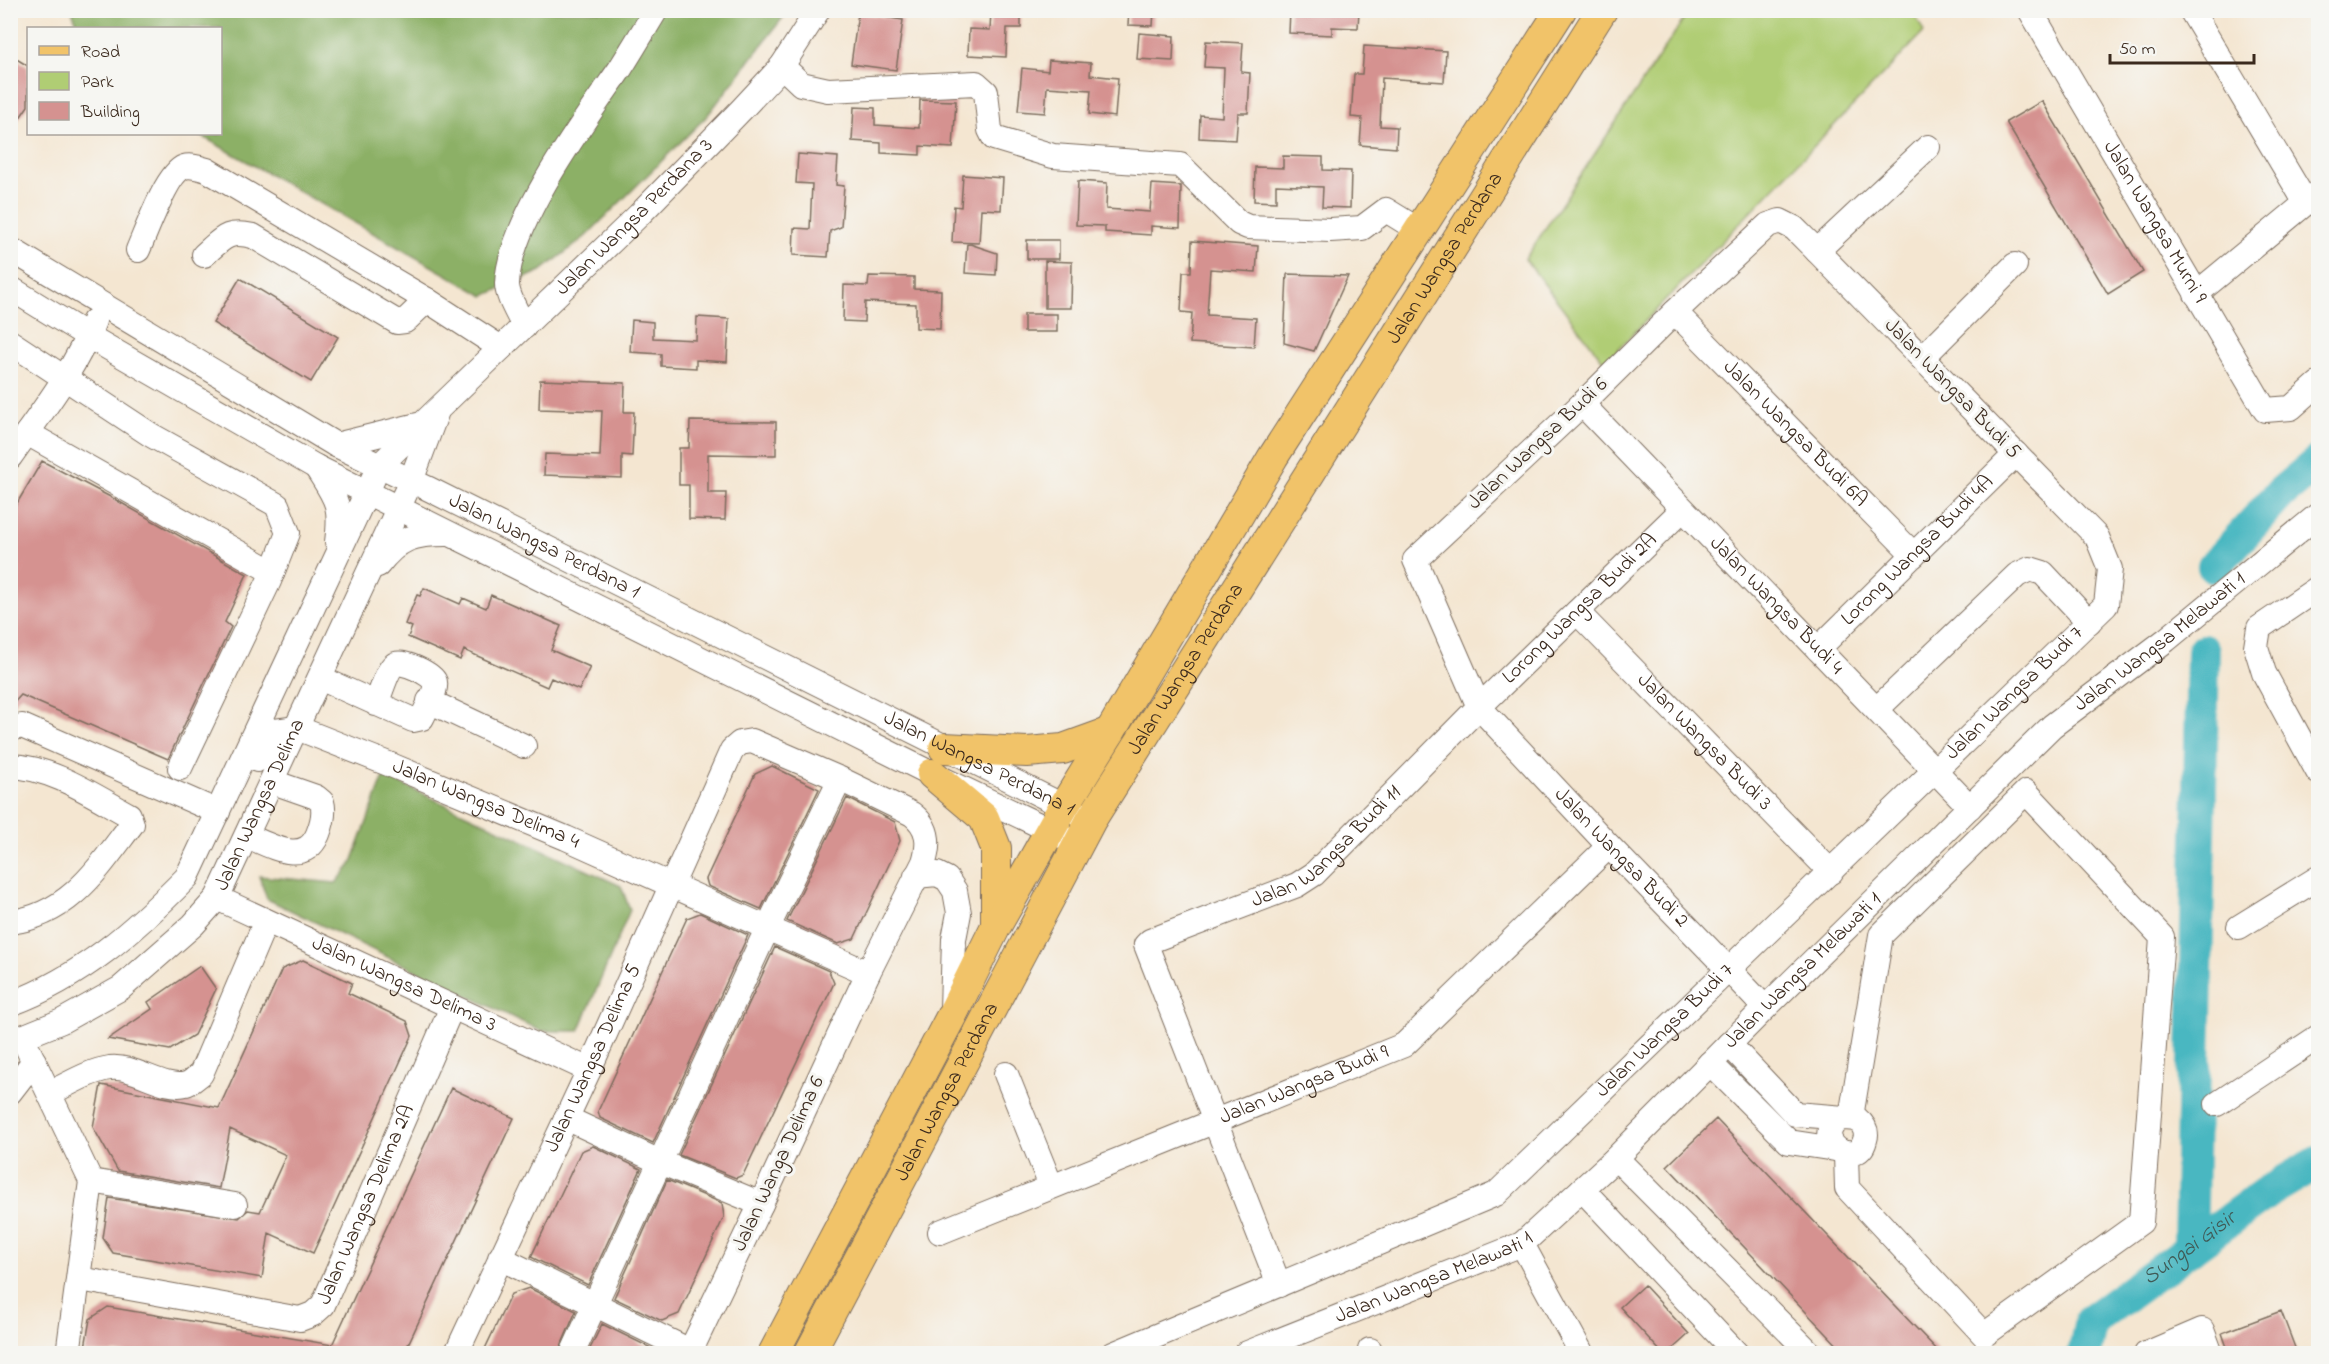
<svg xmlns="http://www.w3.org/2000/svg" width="2329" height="1364" viewBox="0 0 2329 1364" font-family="'Indie Flower',sans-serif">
<rect width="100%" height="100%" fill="#f6f6f2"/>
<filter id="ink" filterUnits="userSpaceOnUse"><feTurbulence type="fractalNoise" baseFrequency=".0167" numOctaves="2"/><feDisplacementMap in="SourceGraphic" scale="12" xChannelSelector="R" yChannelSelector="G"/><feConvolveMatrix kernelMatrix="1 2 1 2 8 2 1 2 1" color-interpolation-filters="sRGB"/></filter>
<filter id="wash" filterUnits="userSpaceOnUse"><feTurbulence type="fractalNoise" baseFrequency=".008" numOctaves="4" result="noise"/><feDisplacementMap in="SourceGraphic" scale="24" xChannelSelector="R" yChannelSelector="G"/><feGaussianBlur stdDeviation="1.35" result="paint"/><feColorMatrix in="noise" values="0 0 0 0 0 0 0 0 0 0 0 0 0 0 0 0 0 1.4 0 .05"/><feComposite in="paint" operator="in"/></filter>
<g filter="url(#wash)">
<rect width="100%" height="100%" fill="#f4e6d1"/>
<path fill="#b0cd74" stroke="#767c49" stroke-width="1.5" d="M1690,10L1913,11L1924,32L1605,363L1525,259Z"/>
<path fill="#8cb066" stroke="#646d42" stroke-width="1.5" d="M72,11H788L707,116L585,237L541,271L484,296L198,134H220V28H79Z
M384,776L621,886L630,910L579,1031H541L267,899L259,876L336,883L351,865Z"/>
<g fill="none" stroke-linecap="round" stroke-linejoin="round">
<g stroke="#48b7c1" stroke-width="34">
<path d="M2214,566L2281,493L2318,462"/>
<path d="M2190,1249L2203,651"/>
<path id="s1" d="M2084,1354L2091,1321L2266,1193L2318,1162"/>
</g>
</g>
<g id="blocks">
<path fill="#d59290" d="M991,10H1021V28H1007L1006,57L968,55L969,29L990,30Z
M1129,10H1154L1153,26L1128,25Z
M1290,10H1359L1358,28L1332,27V35L1289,33Z
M858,13L903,20L896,70L851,64Z
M1139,33L1174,36L1173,61L1137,59Z
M1206,41L1243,43L1241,72L1250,73L1248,113H1238L1236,140L1199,138L1200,115L1222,117L1224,68L1204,67Z
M1364,46L1446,51L1444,82L1382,78L1380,126L1397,127L1396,148L1360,145L1362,118L1351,117L1354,74H1362Z
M10,55L28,66V106L10,132Z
M1049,60L1091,63L1090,75L1118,78L1115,117L1089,114L1091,90L1047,87L1045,113L1018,111L1022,68L1048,71Z
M920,100L956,101L953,148L920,146V155L881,153V143L852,141L854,107L875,108V125L919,128Z
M2042,101L2143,272L2108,294L2006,122Z
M798,154L838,157L836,185L844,186L841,227L830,231L828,257L793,255L794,228L810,229L812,184L796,183Z
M1283,156L1323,157V170L1351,171L1350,208L1322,207L1323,187L1276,185V202L1254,201L1255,167L1283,168Z
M963,175L1003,178L1001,210L981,209L979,243L952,242L954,206L961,207Z
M1078,181L1107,183L1106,209L1150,212L1152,184L1181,186L1180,228L1151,226V235L1105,232V226L1076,225Z
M1027,240H1059V259H1027Z
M1192,241L1258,246L1256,272L1210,269L1207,315L1256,318L1254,347L1190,343L1192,313L1181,312L1183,272H1191Z
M967,243L997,253L996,275L965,273Z
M1045,261L1072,262L1071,308H1045Z
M1287,274L1348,276L1314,351L1284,343Z
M869,276L914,277V289L941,290L940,329L916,328V304L865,302L864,322L843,321L844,285L868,286Z
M240,278L338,337L311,382L213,323Z
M1024,314H1057V332H1024Z
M697,317L729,319L727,362L696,360V368L661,366V354L630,352L632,320L653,322V338L696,340Z
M540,380L625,383L624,412H634L632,456L622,455V478L544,475L545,454L600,456L602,411L539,409Z
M690,421L776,422V455L708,454V493H726L725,520L689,519V485H679V448H689Z
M42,461L116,500L247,574L225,622L231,627L168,759L21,695L10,707V515Z
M424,588L460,604L463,598L486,608L491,595L561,626L551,650L590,667L579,690L551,678L547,687L464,650L460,660L408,637L412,627L405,624L417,595L420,596Z
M772,766L819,789L761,909L708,886L706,879L755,774Z
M847,798L895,822L900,841L854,939L838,944L787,921Z
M700,913L748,935L653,1143L600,1118L598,1111L687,918Z
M775,947L829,971L834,983L743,1175L736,1178L679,1155Z
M303,960L352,983L348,993L407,1021L412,1036L313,1253L269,1233L262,1278L113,1253L103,1238L109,1198L239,1218L248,1210L260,1212L286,1155L230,1129L219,1188L118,1171L93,1127L101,1085L219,1108L282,969Z
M200,966L216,989L194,1035L170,1050L108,1039L152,1009L148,1002Z
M451,1088L514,1118L404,1353H84L90,1319L108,1307L332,1345Z
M1716,1119L1940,1353H1845L1667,1166Z
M593,1146L641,1169L588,1285L531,1257L581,1151Z
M667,1180L722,1203L724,1217L679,1314L662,1321L614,1298Z
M1644,1285L1689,1334L1668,1353H1662L1620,1307Z
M529,1288L576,1311L558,1353H483L511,1294Z
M2281,1311L2297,1353H2229L2222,1333Z
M602,1324L655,1350L656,1353H588Z"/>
</g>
</g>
<g filter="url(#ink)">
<use href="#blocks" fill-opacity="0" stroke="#7c6c5d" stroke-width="1.5"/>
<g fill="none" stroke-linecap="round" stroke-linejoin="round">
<g stroke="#7c6c5d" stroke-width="26">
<g id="minor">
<path id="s2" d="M2030,10L2265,410L2291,408L2318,384"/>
<path d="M2191,10L2306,203"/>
<path d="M782,66L801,84L828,90L976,83L986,92L990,130L994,138L1053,156L1180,165L1239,223L1248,227L1330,230L1362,228L1386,210L1420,231"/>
<path id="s3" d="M10,249L336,445L429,489L1079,814"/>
<path d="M138,250C146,232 167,173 184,167C191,165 200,168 207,170L427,300L501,348"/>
<path d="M1817,251L1928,147"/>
<path d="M204,255C223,238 227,230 253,236L397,322L405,321L427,300"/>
<path d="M10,288L88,336L316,467L932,774L1066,838"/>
<path d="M2196,294L2318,193"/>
<path id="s4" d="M1675,312L1914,555"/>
<path d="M524,327C519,315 507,297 507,284C509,222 584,121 620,69C632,50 644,30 656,10"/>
<path d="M10,342L151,435L277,505L288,533L269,581L180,768"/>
<path d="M1922,358L2015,265"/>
<path id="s5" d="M1582,404L1970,807"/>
<path d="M27,433L273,572"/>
<path d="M336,445L418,425"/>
<path d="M10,457C40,414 75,370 94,321"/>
<path d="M316,467C336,499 342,503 337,542"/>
<path d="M378,565C399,538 413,534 446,534"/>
<path d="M2318,588L2259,628L2256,647L2264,673L2318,772"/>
<path id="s6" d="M1577,612L1831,872"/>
<path id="s7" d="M1818,649L2016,454"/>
<path d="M320,678L413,720L422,718C426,709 437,691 435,682C432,674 401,659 394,665C387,670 380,695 376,704"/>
<path d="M429,701L524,746"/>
<path d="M1877,709L2017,575L2030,569L2043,573L2089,622"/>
<path d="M10,729L22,726L218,812"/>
<path id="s8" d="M257,760L266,738L275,731L297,728L391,765L566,838L868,973"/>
<path d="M10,766C52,767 94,796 129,815L132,824C99,867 70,915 10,922"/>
<path d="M247,836C270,845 304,867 318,834C322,824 325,812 322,802L316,797L273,782"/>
<path d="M916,876L937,874L947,879L955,891L959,913L954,939L952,1010"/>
<path id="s9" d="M217,898L589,1070"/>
<path d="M2239,927L2318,878"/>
<path id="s10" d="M10,1004C81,978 135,930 187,877L379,466L639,215L742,109L782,66L818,10"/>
<path d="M23,1039L91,1181L68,1354"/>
<path id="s11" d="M10,1042L62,1021L121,988L193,925L217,898L411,481L436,414"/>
<path d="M1729,1044L1795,1114L1857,1119C1863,1124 1868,1131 1865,1140C1857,1171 1809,1141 1839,1119"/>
<path d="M1710,1063L1789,1142L1835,1149"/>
<path d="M1006,1074L1051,1186"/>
<path d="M10,1092L34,1061"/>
<path d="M50,1093C69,1084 89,1071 110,1068C135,1065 163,1090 186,1084C191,1083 196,1077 201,1074L266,921"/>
<path d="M2217,1104L2318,1037"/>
<path d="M566,1118L660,1162L761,1204"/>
<path d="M1846,1154L1847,1188L1984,1335L2141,1222L2162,937L2026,792L1881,935L1851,1117"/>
<path d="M1616,1158L1811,1354"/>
<path d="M91,1181L235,1205"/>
<path d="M1582,1189L1737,1354"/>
<path id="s12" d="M940,1232L1404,1045L1609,846"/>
<path d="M1522,1244L1582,1354"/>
<path d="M500,1258L690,1351"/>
<path id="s13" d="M80,1279L300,1319L313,1314L323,1305L452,1007"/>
<path id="s14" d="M1279,1285L1146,945L1150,941L1297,885L1314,874L1479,707L1682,510"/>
<path d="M1370,1350L1372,1354"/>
<path id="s15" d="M456,1354L589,1070L732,750L740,743L752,741L840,779L912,814C929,827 930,843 924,862L868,973L761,1204L689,1354"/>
<path d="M572,1354L767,929L840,779"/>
<path id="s16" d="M1113,1354L1496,1194L2106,605L2110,569L2097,537L1817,251L1794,228L1780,221L1768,225L1675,312L1582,404L1415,560L1479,707L1609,846L1729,970L1765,1008"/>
<path id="s17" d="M1245,1354L1522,1244L1616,1158L1765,1008L2052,726L2166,640L2318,515"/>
<path d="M2146,1354L2202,1330L2211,1354"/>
</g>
</g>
<g stroke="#7c6c5d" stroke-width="32">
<g id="major">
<path d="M944,748L1027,752L1063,749L1110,732"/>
<path d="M932,774L984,818L996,848V923"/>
<path d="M773,1354L952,1015L996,926L1064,806L1110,732L1273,457L1561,10"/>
<path id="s18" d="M809,1354L1091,820L1602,10"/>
</g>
</g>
<use href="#minor" stroke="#fff" stroke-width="24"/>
<use href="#major" stroke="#f1c369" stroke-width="30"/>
</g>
</g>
<g text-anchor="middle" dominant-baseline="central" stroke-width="6" stroke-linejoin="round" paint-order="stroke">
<g font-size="21" fill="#3b2a1e" stroke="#f6f6f2">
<text stroke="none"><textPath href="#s10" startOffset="1030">Jalan Wangsa Perdana 3</textPath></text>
<text stroke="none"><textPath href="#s2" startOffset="246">Jalan Wangsa Murni 9</textPath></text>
<text stroke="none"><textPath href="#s18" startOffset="1268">Jalan Wangsa Perdana</textPath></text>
<text transform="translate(1952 389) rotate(46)">Jalan Wangsa Budi 5</text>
<text stroke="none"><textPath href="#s4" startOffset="171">Jalan Wangsa Budi 6A</textPath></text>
<text transform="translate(1538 444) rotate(-43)">Jalan Wangsa Budi 6</text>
<text stroke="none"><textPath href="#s3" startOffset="612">Jalan Wangsa Perdana 1</textPath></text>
<text stroke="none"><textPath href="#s7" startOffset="140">Lorong Wangsa Budi 4A</textPath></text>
<text stroke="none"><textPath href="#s5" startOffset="280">Jalan Wangsa Budi 4</textPath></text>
<text stroke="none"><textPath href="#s14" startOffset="924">Lorong Wangsa Budi 2A</textPath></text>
<text stroke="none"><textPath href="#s17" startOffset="1176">Jalan Wangsa Melawati 1</textPath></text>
<text stroke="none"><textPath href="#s18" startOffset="782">Jalan Wangsa Perdana</textPath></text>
<text stroke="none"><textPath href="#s16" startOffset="1136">Jalan Wangsa Budi 7</textPath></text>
<text stroke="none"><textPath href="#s6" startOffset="182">Jalan Wangsa Budi 3</textPath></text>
<text stroke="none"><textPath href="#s3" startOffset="1098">Jalan Wangsa Perdana 1</textPath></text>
<text stroke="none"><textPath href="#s11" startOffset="358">Jalan Wangsa Delima</textPath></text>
<text stroke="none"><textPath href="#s8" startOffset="261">Jalan Wangsa Delima 4</textPath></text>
<text stroke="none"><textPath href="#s14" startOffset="574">Jalan Wangsa Budi 11</textPath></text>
<text stroke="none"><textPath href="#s16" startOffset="2649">Jalan Wangsa Budi 2</textPath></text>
<text stroke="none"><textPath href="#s17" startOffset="690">Jalan Wangsa Melawati 1</textPath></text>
<text stroke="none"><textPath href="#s9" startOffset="206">Jalan Wangsa Delima 3</textPath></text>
<text stroke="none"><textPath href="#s16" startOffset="650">Jalan Wangsa Budi 7</textPath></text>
<text stroke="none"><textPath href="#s15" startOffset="326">Jalan Wangsa Delima 5</textPath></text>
<text stroke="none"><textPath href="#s12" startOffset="393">Jalan Wangsa Budi 9</textPath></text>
<text stroke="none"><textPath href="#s18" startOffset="296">Jalan Wangsa Perdana</textPath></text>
<text transform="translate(779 1164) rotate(-65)">Jalan Wanga Delima 6</text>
<text stroke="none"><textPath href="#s13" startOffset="360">Jalan Wangsa Delima 2A</textPath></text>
<text stroke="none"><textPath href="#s17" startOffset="204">Jalan Wangsa Melawati 1</textPath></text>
</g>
<g font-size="22" font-style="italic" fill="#405b57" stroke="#f6f6f2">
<text stroke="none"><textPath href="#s1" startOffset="156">Sungai Gisir</textPath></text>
</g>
</g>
<rect width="2329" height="1364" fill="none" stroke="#f6f6f2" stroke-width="36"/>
<rect x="27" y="27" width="195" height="108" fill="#f6f6f2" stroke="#aba49d" stroke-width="1.5"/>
<rect x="39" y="46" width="30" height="9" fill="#f1c369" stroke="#aba49d" stroke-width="1.5"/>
<text x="81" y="57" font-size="18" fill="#3b2a1e">Road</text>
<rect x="39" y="72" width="30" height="18" fill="#b0cd74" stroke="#aba49d" stroke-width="1.5"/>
<text x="81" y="87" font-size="18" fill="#3b2a1e">Park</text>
<rect x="39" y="102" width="30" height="18" fill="#d59290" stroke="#aba49d" stroke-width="1.5"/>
<text x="81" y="117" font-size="18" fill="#3b2a1e">Building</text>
<path d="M2110 54v9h144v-9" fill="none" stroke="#3b2a1e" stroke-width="3"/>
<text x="2119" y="54" font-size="18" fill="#3b2a1e" stroke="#f6f6f2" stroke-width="4.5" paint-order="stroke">50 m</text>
</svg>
